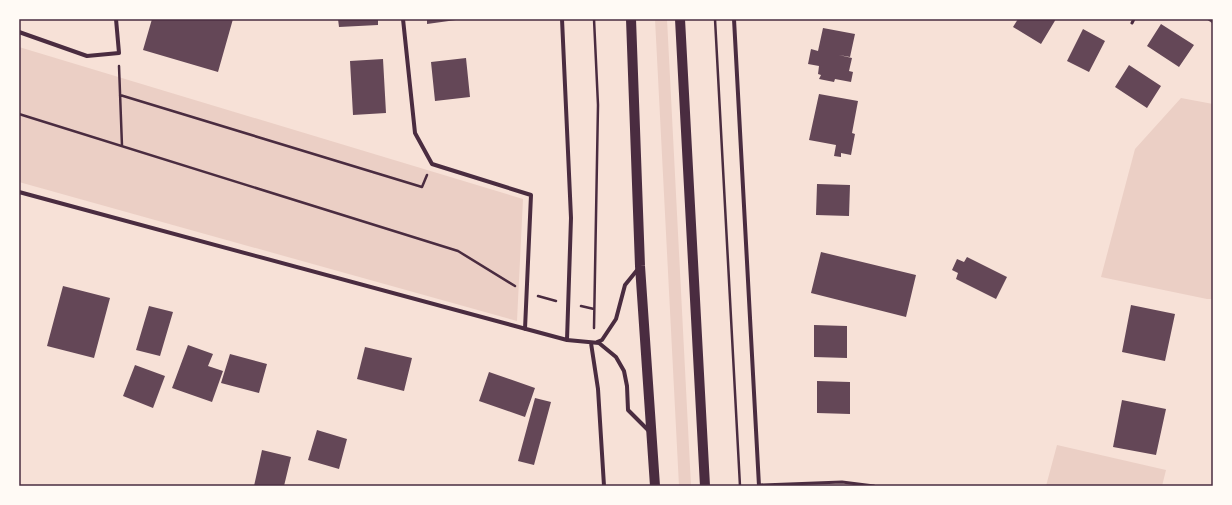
<svg xmlns="http://www.w3.org/2000/svg" width="1232" height="505" viewBox="0 0 1232 505" font-family="'IBM Plex Sans',sans-serif">
<rect width="100%" height="100%" fill="#f7e1d7"/>
<path fill="#ebcfc5" d="M655,19H667L691,486H679Z
M19,47L523,199L517,321L19,182Z
M1181,98L1213,104V299H1207L1101,277L1135,149Z
M1057,445L1166,470L1162,486H1046Z"/>
<path fill="#644757" d="M152,19H233L218,72L143,50Z
M338,19H378V25L339,27Z
M427,19H456V20L427,24Z
M1018,19H1056L1041,44L1013,27Z
M1206,19H1213V22L1212,23Z
M1161,24L1194,45L1179,67L1147,46Z
M823,28L855,34L850,57L839,55L852,58L849,71L853,72L851,82L835,79L834,82L819,79L821,75L818,74L819,66L808,64L811,49L818,51Z
M1083,29L1105,41L1089,72L1067,61Z
M466,58L470,97L435,101L431,62Z
M383,59L386,113L353,115L350,61Z
M1129,65L1161,86L1147,108L1115,87Z
M819,94L858,101L852,133L855,134L851,155L841,153V157L834,156L836,145L809,140Z
M817,184L850,185L849,216L816,215Z
M821,252L916,275L906,317L811,293Z
M967,257L1007,277L996,299L956,279L958,273L952,270L957,259L964,262Z
M63,286L110,298L94,358L47,346Z
M1131,305L1175,314L1165,361L1122,352Z
M149,306L173,312L160,356L136,350Z
M814,325L847,326V358L814,357Z
M188,345L213,354L208,366L223,371L212,402L172,388Z
M365,347L412,358L404,391L357,379Z
M230,354L267,364L259,393L221,383Z
M135,365L165,376L153,408L123,396Z
M489,372L535,388L525,417L479,401Z
M817,381L850,382V414L817,413Z
M535,398L551,402L534,465L518,461Z
M1122,400L1166,409L1156,455L1113,447Z
M317,430L347,439L339,469L308,460Z
M262,450L291,457L284,486H254Z"/>
<g fill="none" stroke-linecap="round" stroke-linejoin="round">
<path stroke="#4a2c40" stroke-width="2.5" d="M715,19L740,486
M119,66L122,146
M120,95L422,187L427,175
M19,114L458,251L515,286
M538,296L556,301
M581,306L594,309
M594,328L598,105L594,19"/>
<path stroke="#4a2c40" stroke-width="3" d="M1132,23L1134,19
M759,485L842,482L874,486"/>
<path stroke="#4a2c40" stroke-width="4" d="M403,19L415,133L432,164L531,195L525,329
M562,19L571,218L567,340
M734,19L759,486
M19,32L87,56L119,53L116,19
M19,192L567,340L599,343L616,357L624,371L627,386L628,410L649,431
M597,342L602,340L616,319L625,285L638,269
M591,343L598,389L604,486"/>
<path stroke="#4a2c40" stroke-width="10" d="M631,19L640,266L655,486
M680,19L705,486"/>
</g>
<rect width="1232" height="505" fill="none" stroke="#fffaf5" stroke-width="40"/>
<rect x="20" y="20" width="1192" height="465" fill="none" stroke="#4a2c40" stroke-width="1.5"/>
</svg>
